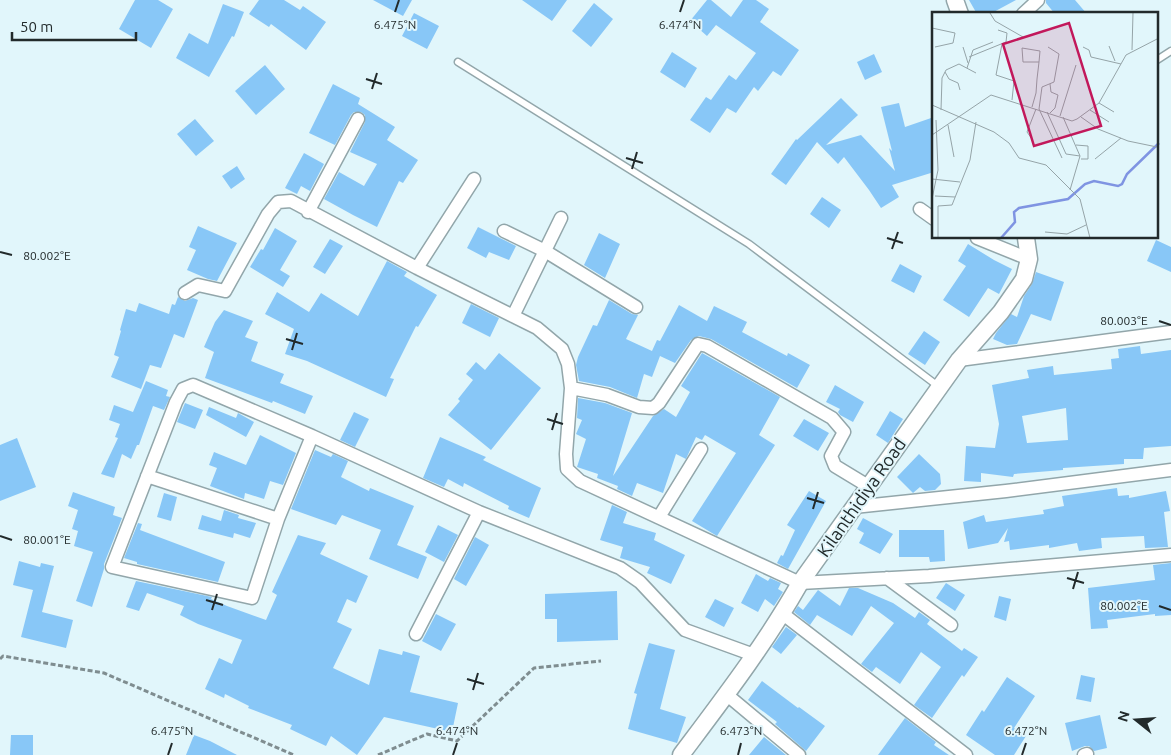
<svg xmlns="http://www.w3.org/2000/svg" width="1171" height="755" viewBox="0 0 1171 755" font-family="Ubuntu,sans-serif">
<rect width="100%" height="100%" fill="#e1f6fb"/>
<path fill="#88c7f7" fill-rule="evenodd" d="M135,0H158L173,9L151,48L119,29Z
M259,0H284L300,10L303,6L326,22L306,50L271,24L269,27L249,14Z
M373,0H412L403,16Z
M522,0H567L552,21Z
M707,0H711L731,17L743,0H756L769,9L760,22L799,50L781,76L773,71L758,91L754,87L736,113L727,108L710,133L690,120L706,97L711,100L729,75L736,80L756,53L716,25L707,36L690,21Z
M969,0H1016L990,14H977Z
M1046,0H1075L1087,14H1055L1046,3Z
M594,3L613,19L591,47L572,31Z
M223,4L244,12L234,37L232,36L209,77L176,58L189,33L208,44Z
M414,13L439,26L427,49L402,36Z
M672,52L697,68L685,88L660,72Z
M874,54L882,72L865,80L857,62Z
M265,65L285,89L256,115L235,91Z
M333,84L360,98L358,104L395,127L387,140L418,160L403,183L399,181L377,227L353,215L324,199L339,172L364,186L377,164L350,152L365,122V115L361,112H354L351,115L335,145L309,133Z
M841,98L858,115L826,145L861,135L895,171L889,148L892,151L881,107L899,103L905,127L934,117V172L892,185L899,197L881,208L869,190L844,157L838,164L817,142L786,185L771,174L796,139L797,140Z
M195,119L214,141L196,156L177,134Z
M304,153L324,164L310,191L301,186L297,194L285,188Z
M237,166L245,179L231,189L222,176Z
M822,197L841,210L829,228L810,214Z
M198,226L237,243L217,281L208,279L187,270L196,250L189,247Z
M478,227L516,246L509,260L489,252L486,258L467,248Z
M275,228L297,241L280,270L290,276L283,287L250,267L261,249L263,250Z
M599,233L620,244L605,278L584,265Z
M330,239L343,246L325,274L313,267Z
M1156,240L1171,247V272L1147,261Z
M968,244L994,260L1012,269L999,294L988,288L969,317L943,300L966,266L958,261Z
M387,261L407,272L404,276L437,295L418,327L416,326L390,378L394,379L386,397L307,361L285,354L294,329L265,314L277,292L309,312L321,293L358,316Z
M900,264L922,276L914,293L891,281Z
M1036,272L1064,282L1051,321L1031,314L1017,344L1007,345L993,339L996,333L1011,314L1017,317L1024,296L1032,284Z
M178,297L185,301L193,298L198,300L184,338L174,334L161,368L150,365L141,389L111,377L119,357L114,355L121,331L120,330L126,309L136,312L139,303L169,314L172,304L175,305Z
M609,300L632,314L638,315L626,339L652,351L657,340L660,341L679,305L707,321L714,306L747,322L742,332L787,356L788,353L810,365L797,388L711,339L699,336L691,340L675,363L660,356L652,377L644,374L637,398L610,387L579,381L576,365L578,357L593,325L597,326Z
M471,304L499,318L490,337L462,323Z
M224,310L253,321L245,337L258,342L251,361L284,374L280,383L313,396L305,414L273,401L272,403L205,378L214,352L204,347L215,322Z
M924,331L940,342L925,365L908,354Z
M1140,346L1141,354L1171,350V446L1144,448L1143,459H1124V464L1063,468V470L1014,474L1013,477L981,473V482L964,481L966,446L995,448L999,424L992,385L1029,378L1027,370L1053,366L1054,375L1112,369L1111,359L1119,358L1118,349ZM1066,408L1068,440L1027,443L1022,416Z
M499,353L541,388L491,450L448,415L460,401L458,399L473,380L466,374L476,362L485,370Z
M702,353L780,397L759,435L775,445L717,536L692,521L736,453L705,435L702,440L696,437L686,459L676,454L663,493L637,483L632,496L617,489L618,486L597,478L598,474L577,467L586,439L576,434L582,420L577,418L578,398L605,403L632,413L613,476L653,416L664,409L676,417L690,392L681,386Z
M146,381L168,390L166,396L170,397L164,410L153,406L139,445H137L131,459L122,454L114,478L101,474L118,438L115,437L120,424L109,420L114,405L133,412Z
M835,385L864,402L853,422L840,415L838,412L840,409L826,402Z
M185,403L203,410L195,429L177,422Z
M209,407L236,418L238,413L254,422L246,437L206,415Z
M890,411L903,419L888,443L876,435Z
M354,412L369,419L355,447L340,440Z
M804,419L829,433L818,451L793,436Z
M260,435L296,453L283,485L270,481L264,499L245,493L244,499L210,486L217,468L209,465L214,452L246,465Z
M440,437L486,457L483,460L541,488L529,518L508,509L509,506L464,483L463,487L448,479L444,487L423,478Z
M17,438L36,487L0,501V445Z
M315,450L331,457L333,454L348,461L341,477L369,491L370,488L414,506L397,545L427,557L418,579L369,559L381,530L342,515L336,525L291,509Z
M919,454L940,474L941,484L935,490L925,491L920,487L913,493L897,477Z
M1117,488L1118,496L1129,495V498L1166,491L1170,511L1164,512L1168,547L1145,548L1144,536L1101,538L1102,548L1079,551L1077,543L1049,548V545L1010,550L1009,541L1004,542L1008,528L998,543L968,549L963,522L984,515L986,522L1044,514L1043,510L1064,506L1062,496Z
M809,491L826,501L788,569L777,563L781,555L783,556L795,530L787,525Z
M73,492L115,507L113,515L122,518L104,564V569L92,607L76,601L93,552L74,546L78,531L72,529L78,510L68,506Z
M164,493L177,497L171,521L157,517Z
M612,505L627,512L623,523L656,533L654,540L685,555L671,584L647,573L650,567L620,558L623,547L600,540Z
M224,510L239,515L238,518L256,523L250,538L234,533L233,538L198,529L202,515L221,521Z
M863,518L893,534L880,554L859,543L864,533L857,529Z
M138,523L142,524L140,530L225,562L218,582L137,564V562L124,558Z
M438,525L458,535L444,562L425,552Z
M899,530H944L945,561L930,562L929,557H899Z
M298,535L326,543L320,554L368,576L356,603L347,599L337,622L352,629L333,668L369,685L379,649L402,655L403,651L420,656L410,692L458,703L452,732L384,717L357,755L331,736L326,746L290,729L292,725L248,708L249,706L225,694L224,698L205,689L219,658L232,664L242,640L198,624L180,615L184,606L147,593L139,611L126,607L136,581L212,597L211,599L227,606L266,620L277,595L272,592Z
M475,537L489,545L466,586L454,579Z
M19,561L40,567L41,563L54,566L42,612L73,620L66,648L21,637L33,590L13,585Z
M1171,563V615L1155,616V614L1107,620L1108,628L1091,629L1088,588L1155,580L1153,565Z
M756,574L768,581L770,578L781,583L778,589L783,592L774,606L765,599L758,612L741,603Z
M946,583L965,595L955,611L936,598Z
M849,588H858L893,603L915,618L919,612L930,620L927,624L962,651L964,648L978,657L964,677L962,675L932,718L914,705L941,667L921,652L900,684L876,667L872,672L861,664L894,623L871,606L852,636L817,615L810,625L794,612L798,606L803,610L818,590L840,606Z
M617,591L618,640L557,642V619H545V594Z
M999,596L1011,599L1006,621L994,617Z
M715,599L734,608L724,627L705,617Z
M436,614L456,624L441,651L422,641Z
M786,627L797,635L781,654L772,647Z
M649,643L675,650L660,709L686,717L677,743L628,729L637,694L634,693Z
M1081,675L1095,678L1091,702L1076,699Z
M1007,677L1035,696L1014,728L1026,736L1014,755H995L966,735L982,710L984,712Z
M762,681L798,708L799,707L825,726L806,751L775,724L777,722L748,700Z
M1100,715L1107,748L1094,751L1089,746H1085L1072,751L1065,723Z
M905,718L936,742L934,745L949,755H878Z
M11,735H33V755H10Z
M194,735L210,741L237,755H186Z
M764,737L786,755H749Z"/>
<g fill="none" stroke-linecap="round" stroke-linejoin="round">
<g stroke="#92a6aa" stroke-width="9">
<path id="service" d="M1157,60L1171,51
M458,62L749,244L938,386"/>
</g>
<g stroke="#92a6aa" stroke-width="15">
<path id="minor" d="M1023,14L1038,0
M920,209L934,219
M308,212L358,119
M504,231L545,251L636,307
M977,238L1029,259
M417,268L474,179
M185,293L198,285L225,291L268,214L278,202L291,201L417,268L537,328L562,349L568,364L571,388L566,454L567,469L580,481L800,583L929,576L1171,555
M513,316L561,218
M959,360L1171,332
M571,388L607,395L639,407L653,408L659,403L698,344L707,346L832,418L844,432L831,456L835,466L868,486
M312,436L278,519L252,598L112,567L176,402L183,389L193,385L312,436L479,512L620,568L640,582L685,630L754,655
M147,476L278,519
M854,507L1006,491L1171,470
M659,517L701,449
M887,578L951,625
M783,614L966,755
M416,634L479,512
M726,694L799,755
M1084,755L1087,754"/>
</g>
<g stroke="#92a6aa" stroke-width="19">
<path id="tertiary" d="M955,0L960,14
M681,755C723,699 766,643 800,583L959,360L1001,312L1024,279L1029,259L1026,238"/>
</g>
<path stroke="#7f8d90" stroke-width="3" stroke-dasharray="5 2.5" stroke-linecap="butt" d="M0,659L3,656L104,673L294,755
M378,755L427,734L457,741L534,668L601,661"/>
<use href="#service" stroke="#fff" stroke-width="6"/>
<use href="#minor" stroke="#fff" stroke-width="12"/>
<use href="#tertiary" stroke="#fff" stroke-width="16"/>
</g>
<path fill="none" stroke="#222a2b" stroke-width="2" d="M395,12L399,0M680,12L684,0M366,79L382,84M372,89L377,73M626,158L643,163M632,169L637,152M887,238L903,243M892,249L898,232M0,252L12,255M1159,321L1171,325M286,339L303,344M292,350L297,333M547,419L563,424M552,430L557,413M807,498L824,503M813,509L818,492M0,536L12,540M1067,578L1084,583M1073,589L1078,572M206,600L223,605M1159,606L1171,610M212,610L217,594M467,679L484,684M473,690L478,673M168,755L172,743M453,755L457,743M738,755L741,743M1022,755L1026,743"/>
<g text-anchor="middle" dominant-baseline="central" stroke-width="4" stroke-linejoin="round" paint-order="stroke">
<g font-size="18" fill="#222a2b" stroke="#e1f6fb">
<text transform="translate(861 497) rotate(-55)">Kilanthidiya Road</text>
</g>
</g>
<g transform="translate(932 12)">
<rect width="226" height="226" fill="#e1f6fb"/>
<path fill="none" stroke="#7f94e2" stroke-width="2.5" d="M69,226L83,210L82,200L87,196L136,187L153,172L162,169L186,174L190,172L195,162L227,131"/>
<path fill="none" stroke="#95a4a8" stroke-width="1" d="M58,1L63,9L91,25M0,16L23,21L21,31L3,35M70,32L64,63L82,69L80,88M177,34L183,49M31,35L36,51M116,35L127,42L122,70L110,75L107,97L130,146M151,35L157,38L159,45L189,52M200,38L201,1M37,45L74,30L75,21L66,18M35,56L41,38L61,30M13,60L17,67L26,71L28,78M167,91L182,100M0,93L62,120L77,131L87,146L114,153L148,187L158,226M100,95L104,81L105,67L107,50L108,39L90,36L91,50H107M9,98L10,66L14,58L27,52L44,61M158,98L177,110M115,100L134,142L148,144M118,101L123,96L126,83L119,80L118,72M128,104L144,53M131,105L148,144L138,178M149,105L166,117L196,129L225,135M16,113L22,145M0,123L59,83L140,109L145,107L167,91L194,43L227,26M100,127L95,120L104,97M144,133L156,134V147H149M163,147L189,126M0,167L28,170M3,184L23,185M0,187L6,158L4,108M113,220L135,222L154,213M6,226V194L20,193L38,148L44,110"/>
<path fill="#c2185b" fill-opacity="0.15" stroke="#c2185b" stroke-width="2.5" d="M137,11L169,114L102,134L71,32Z"/>
<rect width="226" height="226" fill="none" stroke="#222a2b" stroke-width="2.5"/>
</g>
<g font-size="12" text-anchor="middle" fill="#222a2b" stroke="#e1f6fb" stroke-width="4" stroke-linejoin="round" paint-order="stroke">
<text x="395" y="29">6.475°N</text>
<text x="680" y="29">6.474°N</text>
<text x="47" y="260">80.002°E</text>
<text x="1124" y="325">80.003°E</text>
<text x="47" y="544">80.001°E</text>
<text x="1124" y="610">80.002°E</text>
<text x="172" y="735">6.475°N</text>
<text x="457" y="735">6.474°N</text>
<text x="741" y="735">6.473°N</text>
<text x="1026" y="735">6.472°N</text>
</g>
<g transform="translate(1136 720) rotate(287)" stroke="#e1f6fb" stroke-width="4" paint-order="stroke">
<path d="M0-4L9 19L0 12L-9 19Z" fill="#222a2b"/>
<text y="-8" font-size="14" font-weight="bold" text-anchor="middle" fill="#222a2b">N</text>
</g>
<path d="M12 32v8h124v-8" fill="none" stroke="#222a2b" stroke-width="2.5"/>
<text x="20" y="32" font-size="15" fill="#222a2b" stroke="#e1f6fb" stroke-width="4" paint-order="stroke">50 m</text>
</svg>
